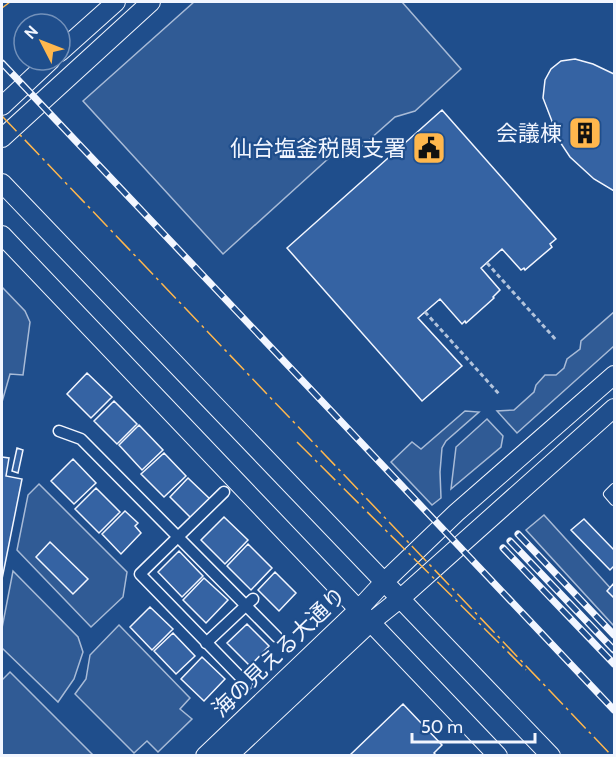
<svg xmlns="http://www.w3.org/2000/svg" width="616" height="757" viewBox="0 0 616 757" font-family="Cabin,'Noto Sans JP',sans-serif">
<rect width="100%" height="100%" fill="#1f4e8c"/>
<path fill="#305b95" stroke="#a8bbd7" stroke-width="1.5" d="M194,2H402L461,69L415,111L395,117L360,148L351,138L223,254L83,101Z
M2,287L25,311L30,322L23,375L10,374L2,402Z
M614,312V346L517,433L497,411L514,410L534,392L536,385L545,375H556L564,368L567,359L580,349L581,341Z
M465,411L479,412L446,441L442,448L440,472L441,498L432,505L391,462L412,442L421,449Z
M487,419L503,436L501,447L451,489L456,447Z
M39,484L127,572L123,597L91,627L17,550L28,495Z
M544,515L614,592V626L526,530Z
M13,571L78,637L83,652L74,679L58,702L2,648V628Z
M119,625L190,698L180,709L192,719L158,752L147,741L134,753L75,694L86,679L90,655Z
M10,672L93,755H2V680Z"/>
<path fill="#3563a3" stroke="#f2f6ff" stroke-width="1.5" d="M575,59L593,64L614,74V191L594,179L570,157L560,142L543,98L545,80L551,69L561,61Z
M442,110L556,239L550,244L552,247L525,270L524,268L521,270L502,249L481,268L500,290L493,297L494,298L466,323L465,321L462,324L440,299L418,318L462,366L422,401L287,248Z
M87,373L112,397L91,418L67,394Z
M114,401L137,424L117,444L94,421Z
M139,425L163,450L142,470L119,445Z
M17,448L23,450L18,473L12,471Z
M164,453L186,476L164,497L141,474Z
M2,457L9,458L6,476L22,479L2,579Z
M73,459L96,483L74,504L51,481Z
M188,478L211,500L192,519L170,497Z
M96,488L120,512L99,533L75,509Z
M125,511L138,523L135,526L141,533L121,554L102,534Z
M224,517L248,540L225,564L201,540Z
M584,519L614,550V566L610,570L571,530Z
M50,542L88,579L73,594L36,557Z
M248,544L272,568L251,590L227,566Z
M179,551L203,576L182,597L158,572Z
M275,572L296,593L279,611L258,590Z
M204,578L228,600L206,623L183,600Z
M614,583V595L613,597L607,591Z
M150,607L173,629L152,650L130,627Z
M247,624L269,646L250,666L227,643Z
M173,633L195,656L176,674L154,651Z
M202,657L225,679L204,701L181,679Z
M403,704L442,745L434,753L437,756H349Z"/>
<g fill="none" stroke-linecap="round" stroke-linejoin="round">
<g stroke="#f2f6ff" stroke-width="10">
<path id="service" d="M614,488L608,494L614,501"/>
</g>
<g stroke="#f2f6ff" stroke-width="13">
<path id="pedestrian" d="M59,431L81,439L277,637
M224,492L140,574L247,684
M206,643L253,599"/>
</g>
<g stroke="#f2f6ff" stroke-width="20">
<path id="tertiary" d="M60,52L116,2
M2,106L51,60
M2,138L151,2
M2,183L551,756
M2,235L498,756
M205,756L358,610L385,581L456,513L614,375
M228,756L371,622L401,598L614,408"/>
</g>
<path stroke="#b3c4dc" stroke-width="3" stroke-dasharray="4.5 3" stroke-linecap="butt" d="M487,263L557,341
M425,312L499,394"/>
<use href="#service" stroke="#1f4e8c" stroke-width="8"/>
<use href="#pedestrian" stroke="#1f4e8c" stroke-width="10"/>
<use href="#tertiary" stroke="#1f4e8c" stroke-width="18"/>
<g stroke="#f2f6ff" stroke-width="7">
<path id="rail" d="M2,63L614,710
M518,534L614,635
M510,541L614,650
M503,548L614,664"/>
</g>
<use href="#rail" stroke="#1f4e8c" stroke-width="4.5" stroke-dasharray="14" stroke-linecap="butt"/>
<path stroke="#ffb74d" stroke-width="1.5" stroke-dasharray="21 4.5 3 4.5" stroke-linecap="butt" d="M2,8L10,2
M2,116L612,756
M297,442L526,670"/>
</g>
<defs>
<g id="building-square" transform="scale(1.725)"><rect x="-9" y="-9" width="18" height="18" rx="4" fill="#ffb74d" stroke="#1f4e8c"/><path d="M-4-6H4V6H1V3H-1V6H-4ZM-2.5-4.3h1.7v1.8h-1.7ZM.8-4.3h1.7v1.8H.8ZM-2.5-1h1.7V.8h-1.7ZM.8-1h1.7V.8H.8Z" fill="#111"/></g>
<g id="civic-square" transform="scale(1.725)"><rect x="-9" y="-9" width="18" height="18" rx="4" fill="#ffb74d" stroke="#1f4e8c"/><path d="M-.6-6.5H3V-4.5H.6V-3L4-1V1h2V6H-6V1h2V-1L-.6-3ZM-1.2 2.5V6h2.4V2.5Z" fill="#111"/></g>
</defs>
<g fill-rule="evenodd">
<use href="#building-square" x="585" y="133"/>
<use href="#civic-square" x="429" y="148"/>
</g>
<g text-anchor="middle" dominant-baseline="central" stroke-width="4.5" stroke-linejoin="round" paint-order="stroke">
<g font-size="22" fill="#f2f6ff" stroke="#1f4e8c" text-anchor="end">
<text x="562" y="133">会議棟</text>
<text x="406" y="148">仙台塩釜税関支署</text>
</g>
<g font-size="22" fill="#f2f6ff" stroke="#1f4e8c">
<text transform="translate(279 652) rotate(-44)">海の見える大通り</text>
</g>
</g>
<rect width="616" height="757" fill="none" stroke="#f2f6ff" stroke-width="6"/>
<g transform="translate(42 42) rotate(312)"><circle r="28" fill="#1f4e8c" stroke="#7391ba" stroke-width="1.5"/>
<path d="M0-4.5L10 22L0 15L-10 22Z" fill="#ffb74d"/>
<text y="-9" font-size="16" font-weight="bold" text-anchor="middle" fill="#f2f6ff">N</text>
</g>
<path d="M412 733v9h123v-9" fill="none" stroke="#f2f6ff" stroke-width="3"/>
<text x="421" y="733" font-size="18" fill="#f2f6ff" stroke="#1f4e8c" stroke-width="4.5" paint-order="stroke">50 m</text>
</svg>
